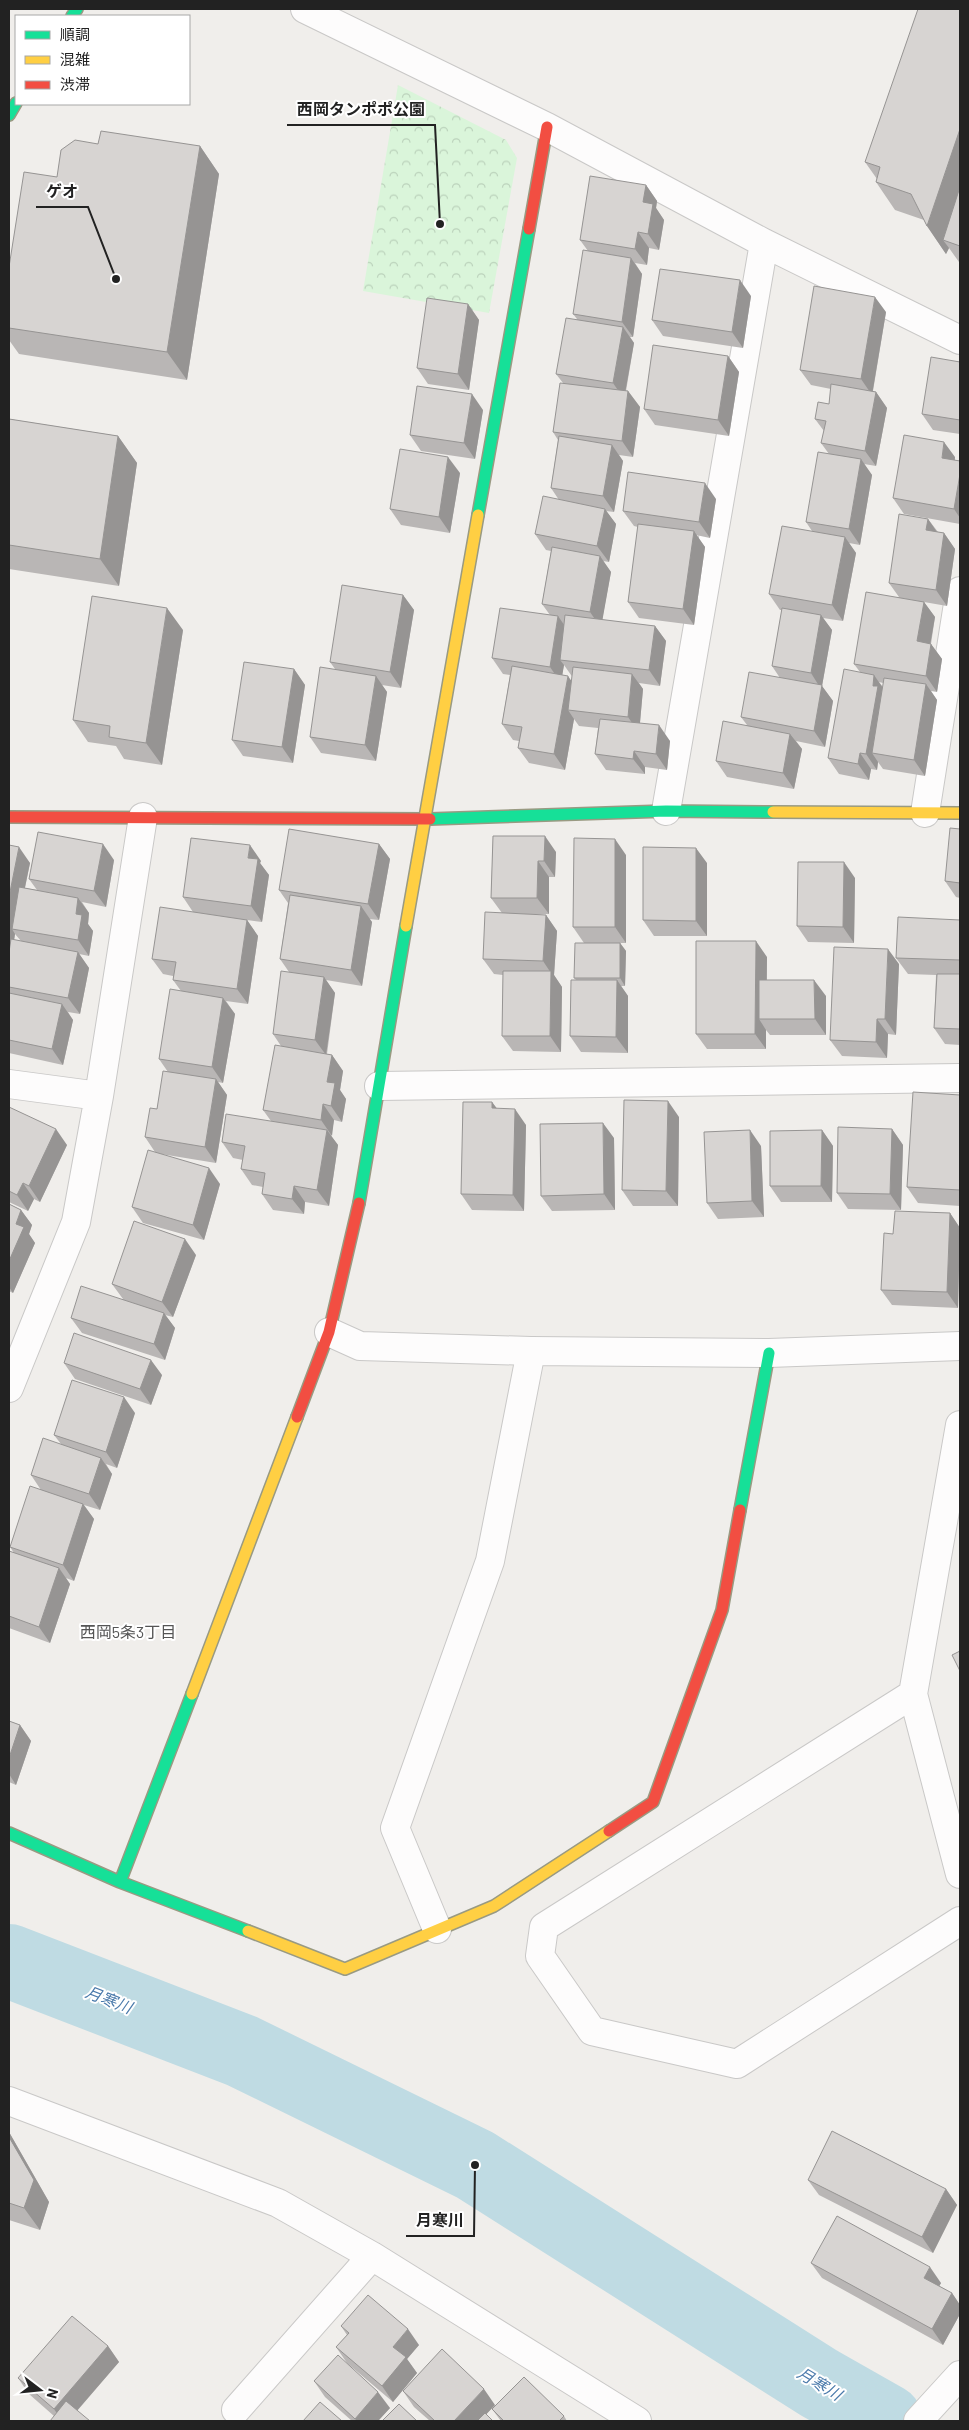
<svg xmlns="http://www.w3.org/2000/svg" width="969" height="2430" viewBox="0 0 969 2430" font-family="Barlow,'Noto Sans JP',sans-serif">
<defs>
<pattern id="park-crowns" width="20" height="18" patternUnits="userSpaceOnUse" patternTransform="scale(1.25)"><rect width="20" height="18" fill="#daf5da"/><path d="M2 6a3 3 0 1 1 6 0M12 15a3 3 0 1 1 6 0" fill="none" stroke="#bbd2bb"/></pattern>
</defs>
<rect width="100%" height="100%" fill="#f0eeeb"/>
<path fill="url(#park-crowns)" d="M398,85L506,140L517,158L489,313L363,291Z"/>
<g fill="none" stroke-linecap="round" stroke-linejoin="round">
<path stroke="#bfdbe3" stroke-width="74" d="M9,1961L242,2051L475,2165L819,2383L886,2421"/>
<g stroke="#c9c8c7" stroke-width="30">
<path id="street" d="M305,9L547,127L764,243L960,340
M666,811L764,243
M925,813L960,591
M9,1084L99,1096
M379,1086L960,1078
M329,1332L360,1346L531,1351L769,1353L960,1346
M9,1388L76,1222L99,1096L143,817
M960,1425L913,1694L960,1874
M913,1694L544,1927L540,1956L592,2031L737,2064L960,1921
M437,1929L395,1828L490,1561L531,1351
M9,2101L278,2203L372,2256L637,2421
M236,2410L372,2256
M918,2421L960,2375"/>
</g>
<g stroke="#999a82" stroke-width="14">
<path id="fast" d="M72,16L77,9
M9,115L16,103
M478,515L529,229
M430,819L666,811L773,812
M359,1203L406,926
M740,1510L769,1353
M9,1833L120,1882L248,1931
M120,1882L192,1694"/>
</g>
<g stroke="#999a82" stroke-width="14">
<path id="slow" d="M773,812L960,813
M406,926L478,515
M192,1694L297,1417
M248,1931L345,1969L494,1906L609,1831"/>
</g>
<g stroke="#999a82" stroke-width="14">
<path id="jam" d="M529,229L547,127
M9,817L430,819
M297,1417L329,1332L359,1203
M609,1831L653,1802L722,1610L740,1510"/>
</g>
<use href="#street" stroke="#fdfcfc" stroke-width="28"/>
<use href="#fast" stroke="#16e098" stroke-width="11"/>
<use href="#slow" stroke="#ffcf43" stroke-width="11"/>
<use href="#jam" stroke="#f24e42" stroke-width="11"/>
</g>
<path fill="#b9b6b5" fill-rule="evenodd" d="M960,9V263L959,262L949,248L946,254L927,226L924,220L895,210L876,182L877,179L865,162Z
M98,144L200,146L219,174L187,380L19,354L9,340V267L57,177Z
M646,185L657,201L656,208L664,220L659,250L649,248L647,265L635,263L642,274L633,337H630L634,343L626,391H628L640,407L633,457L619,455L623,461L614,512L606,511L616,524L609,562L603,561L611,572L602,620L655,626L666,641L660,686L639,683L643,689L640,723L670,741L667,770L645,767V774L606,770L595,754L598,728L579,726L574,719L565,770L529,763L518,748L519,741L513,740L502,724L510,675L503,674L492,658L550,615L542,604L551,551L546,550L535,534L559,500L551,488L558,440L553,432L563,383L556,374L577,319L573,314L588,251L580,240ZM564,665L571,675L572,676V681L562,675Z
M751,296L743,348L663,336L652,320Z
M468,304L479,320L469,390L428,384L417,368Z
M886,312L873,391L876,392L887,408L876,466L864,464L872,475L860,545L849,543L856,553L843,621L823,618L832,630L822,686L833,701L825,747L796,741L802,749L794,789L727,777L716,761L747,725L741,717L780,678L772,666L782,610H780L769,594L812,531L806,522L829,454L821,443L824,431L815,419L829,404L831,389L811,385L800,370Z
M728,356L739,372L729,436L655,425L644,409Z
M960,362V434L933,430L922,414Z
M483,410L475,459L421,451L410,435Z
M9,419L118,436L137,463L119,586L9,569Z
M955,457V460L960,461V524L904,514L893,498Z
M460,473L450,533L401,525L390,509Z
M716,499L710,538L696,535L705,547L694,625L639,618L628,602L638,527L634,526L623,511Z
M928,519L938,532L944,533L955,549L947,606L924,602L935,617L931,644L942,659L937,692L931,691L937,700L925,776L883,769L878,762L877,770L871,769L869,780L839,774L828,758L860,672L854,664L899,597L889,583ZM879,682L883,683V687Z
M403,595L414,610L401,688L382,685L387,692L376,761L321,753L310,737L335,669L330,662Z
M183,630L162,765L124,759L116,746L88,742L73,720Z
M294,669L305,685L293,763L243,756L232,740Z
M960,829V898L956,897L945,881Z
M493,836L556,852L555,877H549V914H518L546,915L557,931L554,975L562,987L561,1052L513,1051L502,1036L503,975L494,974L483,959L502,913L491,898Z
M379,844L390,859L379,920L369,919L372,922L362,986L326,980L335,993L327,1054L332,1055L343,1071L340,1090L346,1099L342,1122L334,1120L331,1136L338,1145L329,1206L305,1202L304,1214L273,1210L262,1194L263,1187L252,1185L241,1169L243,1160L233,1158L222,1142L271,1121L263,1110L281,1046L273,1034L289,972L280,959L288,903L279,890Z
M9,845L30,863L25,888L37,890L29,879L114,860L106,907L82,902L89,913L88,924L93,931L89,956L79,954L89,968L80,1014L68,1012L73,1020L63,1065L9,1053V952L10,947H9ZM15,934L21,941L14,940Z
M626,855V943H620L626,951L625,986H621L628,996V1053L581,1052L570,1036L576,980L574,978L603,943H584L573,927Z
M261,861L260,863L269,875L262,922L247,920L258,936L248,1004L226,1001L235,1014L223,1083L218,1082L227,1095L216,1163L161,1154L220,1184L204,1240L143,1223L132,1207L155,1152L145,1137L157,1109L168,1072L159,1059L181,991L173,980V976L163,974L152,959L193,912L183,897Z
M707,863V936H654L643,920Z
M855,878L854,943L808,942L797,926Z
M960,920V1045L945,1044L934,1028L936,975L908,974L896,958Z
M767,957V980L826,996V1035H770L766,1030V1049H707L696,1034Z
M899,964L896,1035L888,1034L887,1058L842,1056L830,1040Z
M960,1095V1206L918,1203L907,1187Z
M492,1102L497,1109L526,1125L524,1211L472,1210L461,1194Z
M9,1107L67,1145L40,1202L34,1199L28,1211L9,1202Z
M679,1117L678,1206H633L622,1190Z
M892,1129L903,1145L901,1210L848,1209L837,1193Z
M822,1130L833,1146L832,1202H781L770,1186Z
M614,1138L615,1210L552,1211L541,1196Z
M761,1146L764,1217L718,1219L707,1203Z
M9,1204L21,1210L32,1225L29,1234L35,1243L13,1293L9,1291Z
M950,1213L960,1228L958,1308L892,1305L881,1290L893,1234Z
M196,1255L173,1317L165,1315L175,1328L165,1360L82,1333L71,1318L123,1299L112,1284Z
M64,1363L162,1375L151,1405L75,1379Z
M135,1413L117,1468L106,1464L112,1474L100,1510L84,1505L94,1519L74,1581L66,1578L70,1584L50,1643L9,1628V1551L14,1553L10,1547L41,1490L31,1475L61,1444L54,1435Z
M9,1721L20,1725L31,1741L16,1785L9,1782Z
M9,2132L49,2202L40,2230L9,2220Z
M808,2180L946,2189L957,2205L933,2253L819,2195Z
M811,2263L941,2283L939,2286L952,2293L960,2305V2314L943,2345L822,2278Z
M341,2326L419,2345L407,2359L417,2373L393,2402L347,2363L336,2347L347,2335Z
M108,2346L119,2362L77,2411L54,2416L29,2394L18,2378Z
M314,2381L390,2408L378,2421H352L325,2397Z
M403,2391L495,2405L486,2414L493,2421H430L414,2407Z
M492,2409L564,2416L567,2421H501Z"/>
<path fill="#969493" d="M960,129V213L943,240L949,248L946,254L927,226Z
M200,146L219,174L187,380L167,352Z
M646,185L657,201L656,208L664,220L659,250L648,234L643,202Z
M638,232L649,248L647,265L635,249Z
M631,258L642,274L633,337L622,322Z
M740,280L751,296L743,348L732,332Z
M875,297L886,312L872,395L861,379Z
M468,304L479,320L469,390L458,374Z
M623,327L634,343L624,399L613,383Z
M728,356L739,372L729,436L718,420Z
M628,391L640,407L633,457L622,441Z
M876,392L887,408L876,466L865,451Z
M472,394L483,410L475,459L464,443Z
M118,436L137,463L119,586L100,559Z
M944,442L955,457L953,474L942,458Z
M612,445L623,461L614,512L603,496Z
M448,457L460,473L450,533L439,517Z
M861,459L872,475L860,545L849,529Z
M960,474V518L954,509Z
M705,483L716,499L710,538L699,522Z
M605,509L616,524L609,562L597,546Z
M928,519L939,535L926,530Z
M694,531L705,547L694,625L683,609Z
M944,533L955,549L947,606L936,590Z
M845,537L856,553L843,621L832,605Z
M600,556L611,572L601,628L590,612Z
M403,595L414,610L401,688L390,672Z
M924,602L935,617L928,657L917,641Z
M167,608L183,630L162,765L146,743Z
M821,615L832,630L822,686L833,701L825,747L814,731L821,689L811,673Z
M558,616L569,632L560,660L564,665L561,683L550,667Z
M655,626L666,641L660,686L649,670Z
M931,644L942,659L937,692L926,676Z
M294,669L305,685L293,763L282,747Z
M632,674L643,689L639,733L628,717Z
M874,675L885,691L872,753L878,762L877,770L866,754Z
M376,676L387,692L376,761L365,745Z
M568,676L579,692L568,710L574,719L565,770L554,754Z
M926,684L937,700L925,776L914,760Z
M659,725L670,741L667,770L656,754Z
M790,734L802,749L794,789L783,773Z
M634,751L645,767V774L633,759Z
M860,753L871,769L869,780L858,764Z
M545,836L556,852L555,877L544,861Z
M615,839L626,855V943L615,927Z
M103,844L114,860L106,907L94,891Z
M379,844L390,859L379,920L368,904Z
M250,845L261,861L260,863L269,875L262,922L251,906L248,858Z
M19,847L30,863L16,930L12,929L15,934L13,947L9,942V897Z
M696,848L707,863V936L696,921Z
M538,861L549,877V914L537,898Z
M844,862L855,878L854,943L843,927Z
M78,898L89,913L88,924L93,931L89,956L78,940L76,914Z
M361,906L372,922L362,986L351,970Z
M546,915L557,931L554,975L562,987L561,1052L550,1036L551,973L543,961Z
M247,920L258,936L248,1004L237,989Z
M756,941L767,957L766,1019H759L766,1030V1049L755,1034Z
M620,943L626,951L625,986L620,978Z
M888,949L899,964L896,1035L885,1019Z
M78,952L89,968L80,1014L68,998Z
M324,977L335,993L326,1055L315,1040Z
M617,980L628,996V1053L616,1037Z
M814,980L826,996V1035L815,1019Z
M223,998L235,1014L223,1083L212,1067Z
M62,1004L73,1020L63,1065L52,1049Z
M877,1019L888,1034L887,1058L876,1042Z
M332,1055L343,1071L340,1090L346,1099L342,1122L331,1106L327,1082Z
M216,1079L227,1095L216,1163L205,1147Z
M668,1101L679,1117L678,1206L666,1191Z
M492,1102L504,1118L492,1108Z
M323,1104L334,1120L332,1136L321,1120Z
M515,1109L526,1125L524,1211L513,1195Z
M603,1123L614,1138L615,1210L604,1194Z
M56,1129L67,1145L40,1202L29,1186Z
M892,1129L903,1145L901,1210L890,1194Z
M327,1130L338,1145L329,1206L317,1190Z
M750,1130L761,1146L764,1217L752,1201Z
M822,1130L833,1146L832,1202L821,1186Z
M209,1168L220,1184L204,1240L193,1225Z
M23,1183L34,1199L28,1211L17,1195Z
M294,1186L305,1202L304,1214L292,1199Z
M21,1210L32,1225L29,1234L35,1243L13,1293L9,1287V1261L16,1224Z
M950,1213L960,1228L958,1308L947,1292Z
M185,1239L196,1255L173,1317L162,1302Z
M164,1313L175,1328L165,1360L154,1344Z
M151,1360L162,1375L151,1405L140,1389Z
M124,1397L135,1413L117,1468L106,1452Z
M101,1458L112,1474L100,1510L89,1494Z
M83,1504L94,1519L74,1581L63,1565Z
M59,1568L70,1584L50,1643L39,1627Z
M20,1725L31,1741L16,1785L9,1774V1758Z
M9,2132L49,2202L40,2230L24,2208L9,2137Z
M946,2189L957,2205L933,2253L922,2237Z
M930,2267L941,2283L935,2294L924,2278Z
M952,2293L960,2305V2314L943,2345L932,2329Z
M408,2329L419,2345L407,2359L417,2373L393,2402L382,2386L393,2347Z
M108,2346L119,2362L68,2421H62L54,2409Z
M484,2389L495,2405L480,2421H454Z
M378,2392L390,2408L378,2421H357L355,2419Z"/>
<path fill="#d7d4d2" stroke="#969493" d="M918,9H960V129L927,226L911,194L876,182L880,167L865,162Z
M101,131L200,146L167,352L9,328V267L24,172L57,177L61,150L75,140L98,144Z
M590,176L646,185L643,202L653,204L648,234L638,232L635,249L580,240Z
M960,187V246L943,240Z
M583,250L631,258L622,322L573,314Z
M660,269L740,280L732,332L652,320Z
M814,286L875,297L861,379L800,370Z
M427,298L468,304L458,374L417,368Z
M566,318L623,327L613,383L556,374Z
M653,345L728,356L718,420L644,409Z
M931,357L960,362V420L922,414Z
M560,383L628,391L622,441L553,432Z
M831,384L876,392L865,451L821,443L826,421L815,419L818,402L829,404Z
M417,386L472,394L464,443L410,435Z
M9,419L118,436L100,559L9,545Z
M904,435L944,442L942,458L960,461V474L954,509L893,498Z
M559,436L612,445L603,496L551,488Z
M400,449L448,457L439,517L390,509Z
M818,452L861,459L849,529L806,522Z
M628,472L705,483L699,522L623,511Z
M543,496L605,509L597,546L535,534Z
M899,514L928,519L926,530L944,533L936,590L889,583Z
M638,524L694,531L683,609L628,602Z
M782,526L845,537L832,605L769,594Z
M552,547L600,556L590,612L542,604Z
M342,585L403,595L390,672L330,662Z
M866,592L924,602L917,641L931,644L926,676L854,664Z
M92,596L167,608L146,743L109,737L110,726L73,720Z
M500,608L558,616L550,667L492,658Z
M782,608L821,615L811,673L772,666Z
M565,615L655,626L649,670L560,660Z
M244,662L294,669L282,747L232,740Z
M512,666L568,676L554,754L518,748L522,727L502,724Z
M320,667L376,676L365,745L310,737Z
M573,667L632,674L628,717L568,710Z
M844,669L874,675L873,686H878L866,754L860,753L858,764L828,758Z
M749,672L822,685L814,731L741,717Z
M884,678L926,684L914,760L872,753Z
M600,719L659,725L656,754L634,751L633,759L595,754Z
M723,721L790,734L783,773L716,761Z
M950,828L960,829V883L945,881Z
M289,829L379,844L368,904L279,890Z
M38,832L103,844L94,891L29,879Z
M493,836H545L544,861H538L537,898H491Z
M191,838L250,845L248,858L258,859L251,906L183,897Z
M574,838L615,839V927H573Z
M9,845L19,847L9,897Z
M643,847L696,848V921L643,920Z
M798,862H844L843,927L797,926Z
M19,887L78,898L76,914L82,915L78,940L12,929Z
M290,895L361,906L351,970L280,959Z
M160,907L247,920L237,989L173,980L176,962L152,959Z
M485,912L546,915L543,961L483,959Z
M898,917L960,920V960L896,958Z
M11,939L78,952L68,998L9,987V952Z
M696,941H756L755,1034H696Z
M575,943H620V978H574Z
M834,947L888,949L885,1019H877L876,1042L830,1040Z
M281,971L324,977L315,1040L273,1034Z
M503,971H551L550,1036H502Z
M937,974H960V1029L934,1028Z
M571,980H617L616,1037L570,1036Z
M759,980H814L815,1019H759Z
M170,989L223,998L212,1067L159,1059Z
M9,993L62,1004L52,1049L9,1040Z
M275,1045L332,1055L327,1082L335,1083L331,1106L323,1104L321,1120L263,1110Z
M163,1071L216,1079L205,1147L145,1137L150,1108L157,1109Z
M913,1092L960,1095V1190L907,1187Z
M624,1100L668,1101L666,1191L622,1190Z
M463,1102H492V1108L515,1109L513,1195L461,1194Z
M9,1107L56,1129L29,1186L23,1183L17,1195L9,1191Z
M226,1114L327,1130L317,1190L294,1186L292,1199L262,1194L265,1173L241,1169L245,1146L222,1142Z
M603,1123L604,1194L541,1196L540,1124Z
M838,1127L892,1129L890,1194L837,1193Z
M750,1130L752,1201L707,1203L704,1132Z
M822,1130L821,1186H770V1131Z
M148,1150L209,1168L193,1225L132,1207Z
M9,1204L21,1210L16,1224L24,1227L9,1261Z
M895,1211L950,1213L947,1292L881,1290L884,1233L893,1234Z
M134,1221L185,1239L162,1302L112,1284Z
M81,1286L164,1313L154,1344L71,1318Z
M74,1333L151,1360L140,1389L64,1363Z
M72,1380L124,1397L106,1452L54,1435Z
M43,1438L101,1458L89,1494L31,1475Z
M30,1486L83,1504L63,1565L10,1547Z
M9,1551L59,1568L39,1627L9,1616Z
M960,1651V1671L952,1655Z
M9,1721L20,1725L9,1758Z
M832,2131L946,2189L922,2237L808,2180Z
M9,2137L34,2180L24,2208L9,2203Z
M837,2216L930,2267L924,2278L952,2293L932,2329L811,2263Z
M368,2295L408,2329L393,2347L406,2357L382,2386L336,2347L349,2333L341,2326Z
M72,2316L108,2346L54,2409L18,2378Z
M442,2349L484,2389L454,2421H435L403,2391Z
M338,2355L378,2392L355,2419L314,2381Z
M524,2377L564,2416L559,2421H504L492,2409Z
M66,2401L90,2421H50Z
M320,2402L342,2421H303Z
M399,2404L417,2421H382Z
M485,2413L493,2421H477Z"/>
<g text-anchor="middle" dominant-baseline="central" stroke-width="4" stroke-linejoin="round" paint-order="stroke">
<g font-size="16" fill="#555" stroke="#fff">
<text x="128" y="1631">西岡5条3丁目</text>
</g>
<g font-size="16" font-style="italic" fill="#4a7aab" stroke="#fff">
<text transform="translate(109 1999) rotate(21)">月寒川</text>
<text transform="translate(820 2383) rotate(31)">月寒川</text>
</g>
</g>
<path fill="none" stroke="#222" stroke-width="2" d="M440 224L435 125H287M116 279L88 207H36M475 2165L474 2236H406"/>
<g fill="#222" stroke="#fff" stroke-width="2">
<circle cx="440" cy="224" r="5"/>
<circle cx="116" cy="279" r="5"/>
<circle cx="475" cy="2165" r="5"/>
</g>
<g font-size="16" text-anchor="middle" font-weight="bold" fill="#222" stroke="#fff" stroke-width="4" stroke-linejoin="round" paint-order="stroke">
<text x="361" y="115">西岡タンポポ公園</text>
<text x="62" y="197">ゲオ</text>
<text x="440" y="2226">月寒川</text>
</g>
<rect width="969" height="2430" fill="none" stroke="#222222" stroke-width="20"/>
<rect x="15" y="15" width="175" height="90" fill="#ffffff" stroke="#a7a7a7"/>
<rect x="25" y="31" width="25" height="8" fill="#16e098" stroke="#a7a7a7"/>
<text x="60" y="40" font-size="15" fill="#222222">順調</text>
<rect x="25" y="56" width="25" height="8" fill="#ffcf43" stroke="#a7a7a7"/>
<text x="60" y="65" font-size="15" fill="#222222">混雑</text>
<rect x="25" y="81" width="25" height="8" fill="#f24e42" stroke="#a7a7a7"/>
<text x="60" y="90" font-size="15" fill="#222222">渋滞</text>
<g transform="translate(40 2390) rotate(106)" stroke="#ffffff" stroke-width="4" paint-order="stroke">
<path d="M0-4L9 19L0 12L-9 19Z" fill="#222222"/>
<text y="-8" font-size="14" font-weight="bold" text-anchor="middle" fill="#222222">N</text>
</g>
</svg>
